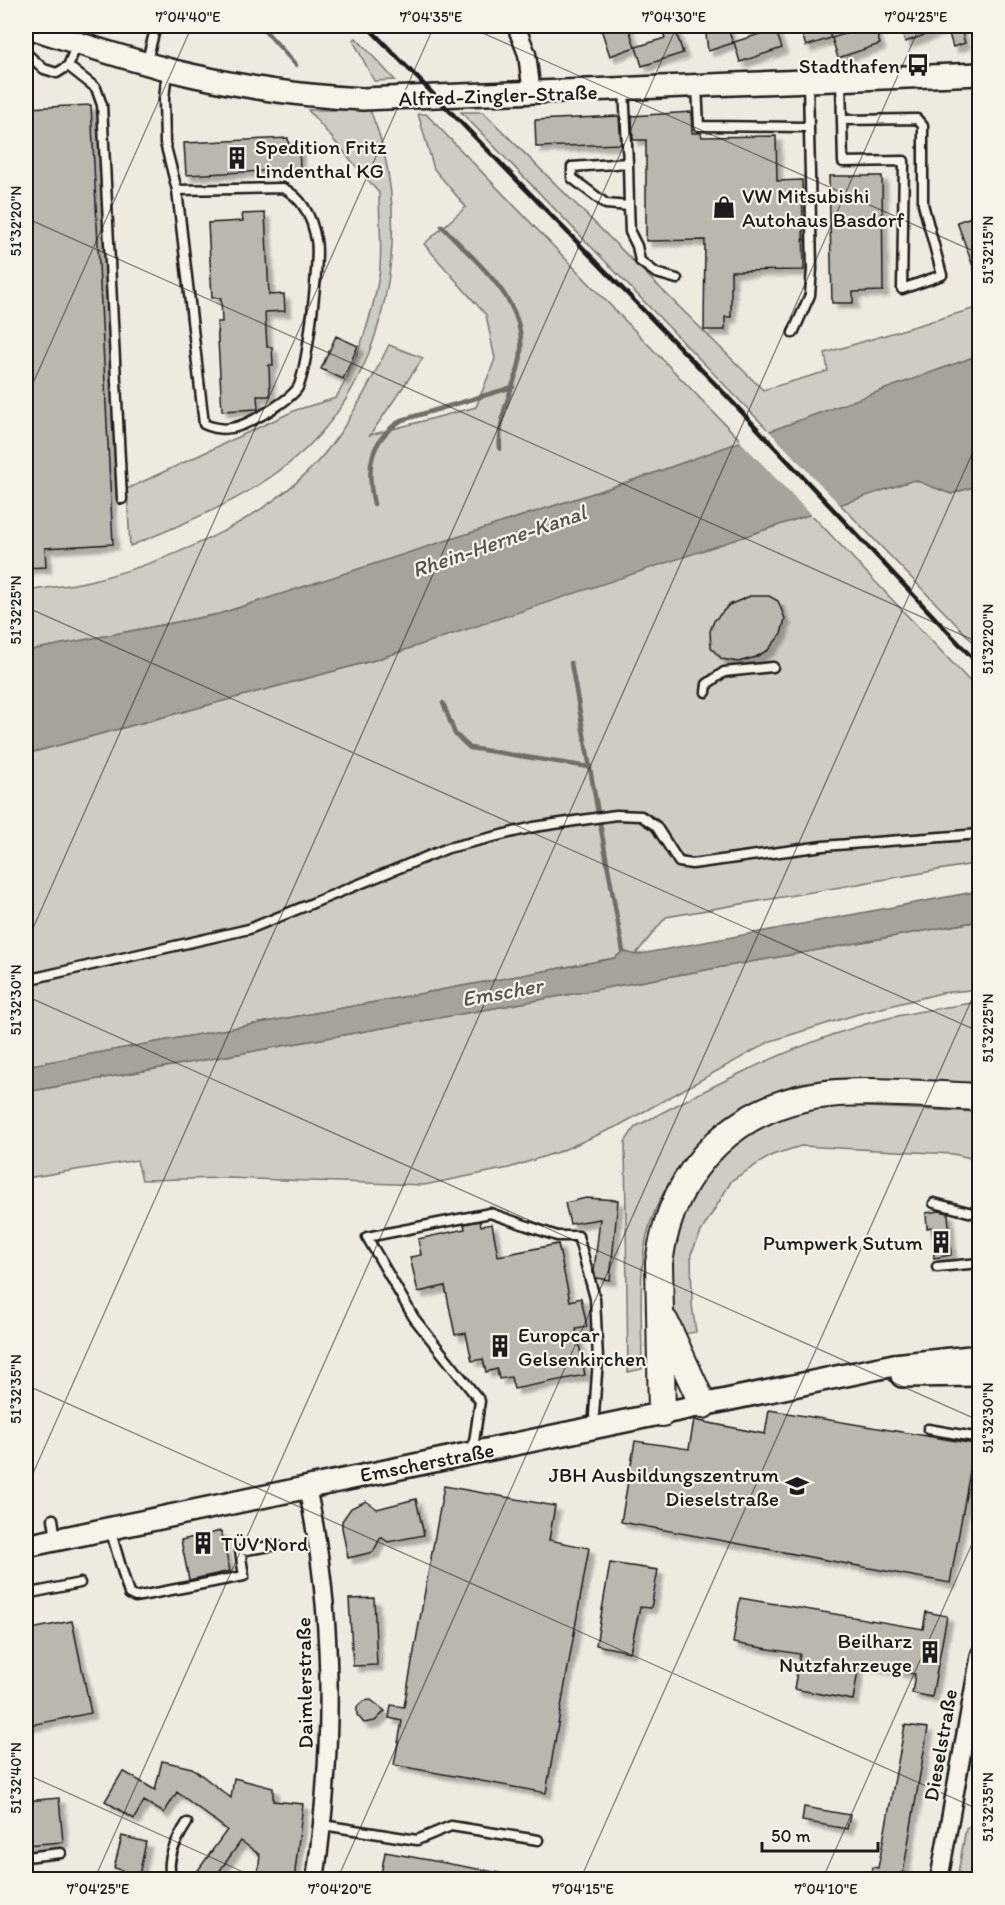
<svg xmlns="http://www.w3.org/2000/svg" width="1005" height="1905" viewBox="0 0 1005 1905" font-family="Itim,sans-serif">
<defs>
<filter id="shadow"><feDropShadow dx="5.5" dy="5.5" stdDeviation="1.5" flood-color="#0004"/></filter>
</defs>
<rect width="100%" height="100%" fill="#eeeae0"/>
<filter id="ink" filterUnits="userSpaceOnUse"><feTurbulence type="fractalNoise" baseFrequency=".0167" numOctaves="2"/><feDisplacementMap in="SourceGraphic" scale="12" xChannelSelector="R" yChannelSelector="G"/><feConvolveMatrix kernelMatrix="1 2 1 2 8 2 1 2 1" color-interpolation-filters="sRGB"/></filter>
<g filter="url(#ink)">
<path fill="#cfccc3" stroke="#767470" stroke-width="1.5" d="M356,38L395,80L374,81L353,40Z
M308,110H370C413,209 393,352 321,433C272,489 196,519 130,546L127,489L296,410L336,398C357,362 372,317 379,276C383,250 379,220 379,193Z
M461,112H483L763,390L828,371L825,353L979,307V355L770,432Z
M418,114H426L742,442L646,476L219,614L26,651V591C46,588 68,586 89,581C173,561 280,515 332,444C355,413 372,379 389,345L423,358L370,435L476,407L495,359L486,315L424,244L466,207L434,169Z
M914,479L951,494L979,485V648L840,504Z
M810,513L979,691V863L666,917L635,955L623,951L615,958L26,1066V754L375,660Z
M979,921V989L941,993L858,1014L771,1041L618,1126L561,1151L509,1168L424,1185L227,1178L142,1180L137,1160L26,1178V1092Z
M979,1002V1085C925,1086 854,1071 801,1083C725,1101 656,1172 644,1250C639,1289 642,1330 642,1369L628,1372L625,1142L635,1127C710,1087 785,1048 866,1024C903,1013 942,1008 979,1002Z
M823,1105L979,1112V1160L953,1154L801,1146L772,1155L732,1180L702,1230L691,1254L692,1305L696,1332L679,1335C660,1270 674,1196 728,1149C755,1126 789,1114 823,1105Z
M979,1820V1879H957L966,1828Z"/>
<path fill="#a6a39d" stroke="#6f6d69" stroke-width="1.5" d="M979,355V485L951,494L914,480L375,660L26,754V651L219,614L646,476Z
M979,891V921L26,1092V1066L615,958L623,951L635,955Z"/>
<path fill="#eeeae0" d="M768,429L770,432L841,506L812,516L739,440Z"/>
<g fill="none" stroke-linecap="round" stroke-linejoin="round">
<path stroke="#6f6d69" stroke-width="4.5" d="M261,26L296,65
M442,226C480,267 536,307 518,369C509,397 498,419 500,449
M374,504C366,469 369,440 402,420L513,387
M571,663L623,951
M443,703L455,734L470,748L589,767"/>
</g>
<path fill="#bab7af" stroke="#1c1c1c" stroke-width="1.5" filter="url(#shadow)" d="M600,26H628L635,47L610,56Z
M661,26H674L683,53L642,66L636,47L665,38Z
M705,26H727L733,43L708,51Z
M761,26H774L782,48L740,62L734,42L763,33Z
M799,26H827L831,38L806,46Z
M861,26H874L880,44L838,58L832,38L862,28Z
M900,26H960L965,43L953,47L947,27L905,42Z
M91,105L113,544L45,548L46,567L26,568V108Z
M691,112L692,133H701L702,137L776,136L777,181L802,180L804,270L731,271V317H725V330H704L705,240L646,241V140H633L632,116Z
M619,116L621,144L536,147L535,120Z
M288,138L289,148L299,147L300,169L186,175L184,143Z
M829,176H882L883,291L853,292V303H832Z
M265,213L269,295L284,294L285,311L265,312L267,347H272L273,365H269L270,396H257L258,409L222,411L217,322H222L221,298H212L208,223L243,221L242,214Z
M980,214V279L978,280L957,222Z
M336,336L358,346L343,379L321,369Z
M750,596H769L778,601L785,619L781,634L768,650L756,657L738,662L722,659L711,648L710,631L714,621L729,605Z
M586,1198L618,1200L610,1280L596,1278L594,1271L600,1219L570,1224L565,1203Z
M940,1211L948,1213L951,1255L934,1258L932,1227L927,1228L926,1213Z
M480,1221L481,1226L492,1224L498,1256L558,1244L570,1301L581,1298L587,1327L576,1329L585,1375L514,1389L511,1377L499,1379L497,1369L486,1372L483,1359L472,1361L466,1333L455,1335L445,1286L418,1292L410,1257L421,1255L418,1239L465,1229L464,1224Z
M769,1410L975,1444L950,1583L621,1522L635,1441L689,1449L694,1420L765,1434Z
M444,1486L555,1506L549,1540L589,1548L546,1793L394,1765L402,1721L389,1718L391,1705L404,1707Z
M416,1499L424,1535L388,1542L381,1537L373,1552L348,1558L342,1528V1521L351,1508L366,1501L377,1509Z
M221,1531L230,1571L189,1580L181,1540Z
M610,1563L658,1570L651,1608L640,1607L630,1652L596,1645Z
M374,1598L377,1665L353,1666L349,1599Z
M740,1598L923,1629L926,1612L947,1616L932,1697L912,1693L915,1674L859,1665L853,1700L794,1689L800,1654L733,1643Z
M72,1621L91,1713L26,1726V1630Z
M371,1700L385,1711L375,1721L364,1723L357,1715V1707L363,1701Z
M905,1725L928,1728L903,1873H906L905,1880H870L872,1867L878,1868Z
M162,1761L192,1768L231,1798L234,1778L273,1788V1801L303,1804L294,1880H257L260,1855L241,1841L213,1880H191L227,1830L177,1792L164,1813L144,1801L134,1819L105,1801L123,1771L155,1790Z
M59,1798L63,1842L26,1845V1801Z
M804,1807L850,1815L847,1829L802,1821Z
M122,1836L146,1842L138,1880H120L122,1870L114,1868Z
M385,1852L500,1873L499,1880H380Z"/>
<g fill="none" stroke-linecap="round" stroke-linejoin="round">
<g stroke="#1c1c1c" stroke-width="13">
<path id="service" d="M26,53L44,69L57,73L68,66L77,44
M146,64L156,26
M68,66L96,88L102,105L122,499
M167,71L164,99L165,143L177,190L204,424C213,428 221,430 231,428C247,426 287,402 297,389C307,376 320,258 316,240C312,217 303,198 283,188L177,190
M841,81L843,162L904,161L902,289L942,275L923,204V126L917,119L842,120
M697,87L699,126L808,127
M624,90L628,163L572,167V178L606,204L629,206L628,163
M629,206L630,232L637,246L640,261L656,273L677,279
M793,333L810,295L812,269L808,83
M706,692L707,684L724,672L773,667
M26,980L249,929L448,848L534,827L616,815L641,816L656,826L679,862L692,864L823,846L980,834
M934,1203L980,1215
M937,1267L980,1263
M928,1429L980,1438
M476,1450L474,1442L480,1401L414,1318L367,1237L490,1213L557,1236H578L595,1298L598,1359L594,1415L596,1425
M53,1519L56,1539
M110,1529L129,1594L135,1597L244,1576L240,1551L277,1545
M26,1594L80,1583
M323,1825L417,1840L451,1826L538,1840
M26,1857L61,1853
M173,1880C163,1862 178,1837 187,1823"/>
</g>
<g stroke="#1c1c1c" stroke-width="21">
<path id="minor" d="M516,26L527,54L532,94
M307,1487C335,1617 334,1749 315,1880
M939,1880L980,1654"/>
</g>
<g stroke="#1c1c1c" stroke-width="26">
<path id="tertiary" d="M26,26C144,66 238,93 363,99L980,74
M902,1376L980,1375
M26,1546L894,1365L980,1356"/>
</g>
<g stroke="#1c1c1c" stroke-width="30">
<path id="primary" d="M665,1322L703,1405
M662,1413L659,1263C672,1165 739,1100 838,1093C885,1090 933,1095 980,1097"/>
</g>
<use href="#service" stroke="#f7f3e8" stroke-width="8"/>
<use href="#minor" stroke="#f7f3e8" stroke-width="16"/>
<use href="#tertiary" stroke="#f7f3e8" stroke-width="21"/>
<use href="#primary" stroke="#f7f3e8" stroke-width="26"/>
<path stroke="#1c1c1c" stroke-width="4.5" d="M367,26L723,392L980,666"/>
</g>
</g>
<path fill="none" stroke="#1c1c1c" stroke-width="1.5" stroke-opacity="0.45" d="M467,26L980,254M26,218L980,643M26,399L192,26M26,607L980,1032M26,944L434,26M26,996L980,1421M26,1385L980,1810M26,1489L677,26M26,1774L261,1880M94,1880L920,26M337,1880L980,436M580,1880L980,981M822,1880L980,1526"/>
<defs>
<g id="bus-bare" transform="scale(1.8)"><path d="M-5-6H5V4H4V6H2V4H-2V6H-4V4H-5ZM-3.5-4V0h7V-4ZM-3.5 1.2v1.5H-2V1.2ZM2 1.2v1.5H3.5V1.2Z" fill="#1c1c1c" stroke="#f7f3e8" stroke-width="2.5" paint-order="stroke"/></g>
<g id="building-bare" transform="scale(1.8)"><path d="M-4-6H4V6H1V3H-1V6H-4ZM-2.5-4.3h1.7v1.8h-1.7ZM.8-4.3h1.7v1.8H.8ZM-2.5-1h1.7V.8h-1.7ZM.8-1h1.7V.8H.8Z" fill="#1c1c1c" stroke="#f7f3e8" stroke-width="2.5" paint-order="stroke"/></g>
<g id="shop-bare" transform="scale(1.8)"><path d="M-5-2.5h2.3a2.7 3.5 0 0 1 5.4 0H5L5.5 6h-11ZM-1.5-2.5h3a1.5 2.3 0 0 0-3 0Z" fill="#1c1c1c" stroke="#f7f3e8" stroke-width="2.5" paint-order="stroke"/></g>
<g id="university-bare" transform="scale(1.8)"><path d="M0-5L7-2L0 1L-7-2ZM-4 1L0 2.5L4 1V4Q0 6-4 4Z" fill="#1c1c1c" stroke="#f7f3e8" stroke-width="2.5" paint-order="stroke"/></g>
</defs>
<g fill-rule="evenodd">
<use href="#bus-bare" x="918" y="65"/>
<use href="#building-bare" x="237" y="158"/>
<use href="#shop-bare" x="724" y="207"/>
<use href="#building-bare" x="941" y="1242"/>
<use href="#building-bare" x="500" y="1346"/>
<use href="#university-bare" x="797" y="1486"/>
<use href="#building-bare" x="203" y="1543"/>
<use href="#building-bare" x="930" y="1652"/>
</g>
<g text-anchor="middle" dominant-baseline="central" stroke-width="4.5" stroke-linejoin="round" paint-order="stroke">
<g font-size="21" fill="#1c1c1c" stroke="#f7f3e8" text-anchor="end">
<text x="900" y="65">Stadthafen</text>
<text x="255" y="146" text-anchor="start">Spedition Fritz<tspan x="255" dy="24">Lindenthal KG</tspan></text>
<text x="742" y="195" text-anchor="start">VW Mitsubishi<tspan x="742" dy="24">Autohaus Basdorf</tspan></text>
<text x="923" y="1242">Pumpwerk Sutum</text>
<text x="518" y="1334" text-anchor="start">Europcar<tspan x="518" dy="24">Gelsenkirchen</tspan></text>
<text x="779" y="1474">JBH Ausbildungszentrum<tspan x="779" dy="24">Dieselstraße</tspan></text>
<text x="221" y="1543" text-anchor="start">TÜV Nord</text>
<text x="912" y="1640">Beilharz<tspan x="912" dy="24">Nutzfahrzeuge</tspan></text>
</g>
<g font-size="21" fill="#1c1c1c" stroke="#f7f3e8">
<text transform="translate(498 95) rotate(-2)">Alfred-Zingler-Straße</text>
<text transform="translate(427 1462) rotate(-11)">Emscherstraße</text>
<text transform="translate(304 1683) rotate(-91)">Daimlerstraße</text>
<text transform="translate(940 1745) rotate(-80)">Dieselstraße</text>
</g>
<g font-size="22" font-style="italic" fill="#535250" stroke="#f7f3e8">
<text transform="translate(499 541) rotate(-19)">Rhein-Herne-Kanal</text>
<text transform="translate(502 992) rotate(-10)">Emscher</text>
</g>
</g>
<rect width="1005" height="1905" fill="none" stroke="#f7f3e8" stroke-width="66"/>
<path d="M762 1842v9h116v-9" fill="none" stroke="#1c1c1c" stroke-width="3"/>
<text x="771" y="1842" font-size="18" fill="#1c1c1c" stroke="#f7f3e8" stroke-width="4.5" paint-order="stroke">50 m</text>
<rect x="33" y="33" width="939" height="1839" fill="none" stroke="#1c1c1c" stroke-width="2"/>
<g font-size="15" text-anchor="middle" fill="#1c1c1c">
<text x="188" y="22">7°04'40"E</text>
<text x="431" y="22">7°04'35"E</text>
<text x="674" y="22">7°04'30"E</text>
<text x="916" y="22">7°04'25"E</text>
<text transform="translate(16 221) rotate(-90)" y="5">51°32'20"N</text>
<text transform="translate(988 250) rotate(-90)" y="5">51°32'15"N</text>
<text transform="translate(16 610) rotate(-90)" y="5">51°32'25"N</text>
<text transform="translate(988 639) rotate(-90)" y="5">51°32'20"N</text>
<text transform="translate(16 1000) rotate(-90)" y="5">51°32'30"N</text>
<text transform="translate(988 1028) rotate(-90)" y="5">51°32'25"N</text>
<text transform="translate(16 1389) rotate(-90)" y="5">51°32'35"N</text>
<text transform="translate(988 1418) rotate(-90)" y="5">51°32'30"N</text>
<text transform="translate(16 1778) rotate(-90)" y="5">51°32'40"N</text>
<text transform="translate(988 1807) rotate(-90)" y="5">51°32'35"N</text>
<text x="98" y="1894">7°04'25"E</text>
<text x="340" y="1894">7°04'20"E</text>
<text x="583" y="1894">7°04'15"E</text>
<text x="826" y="1894">7°04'10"E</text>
</g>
</svg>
